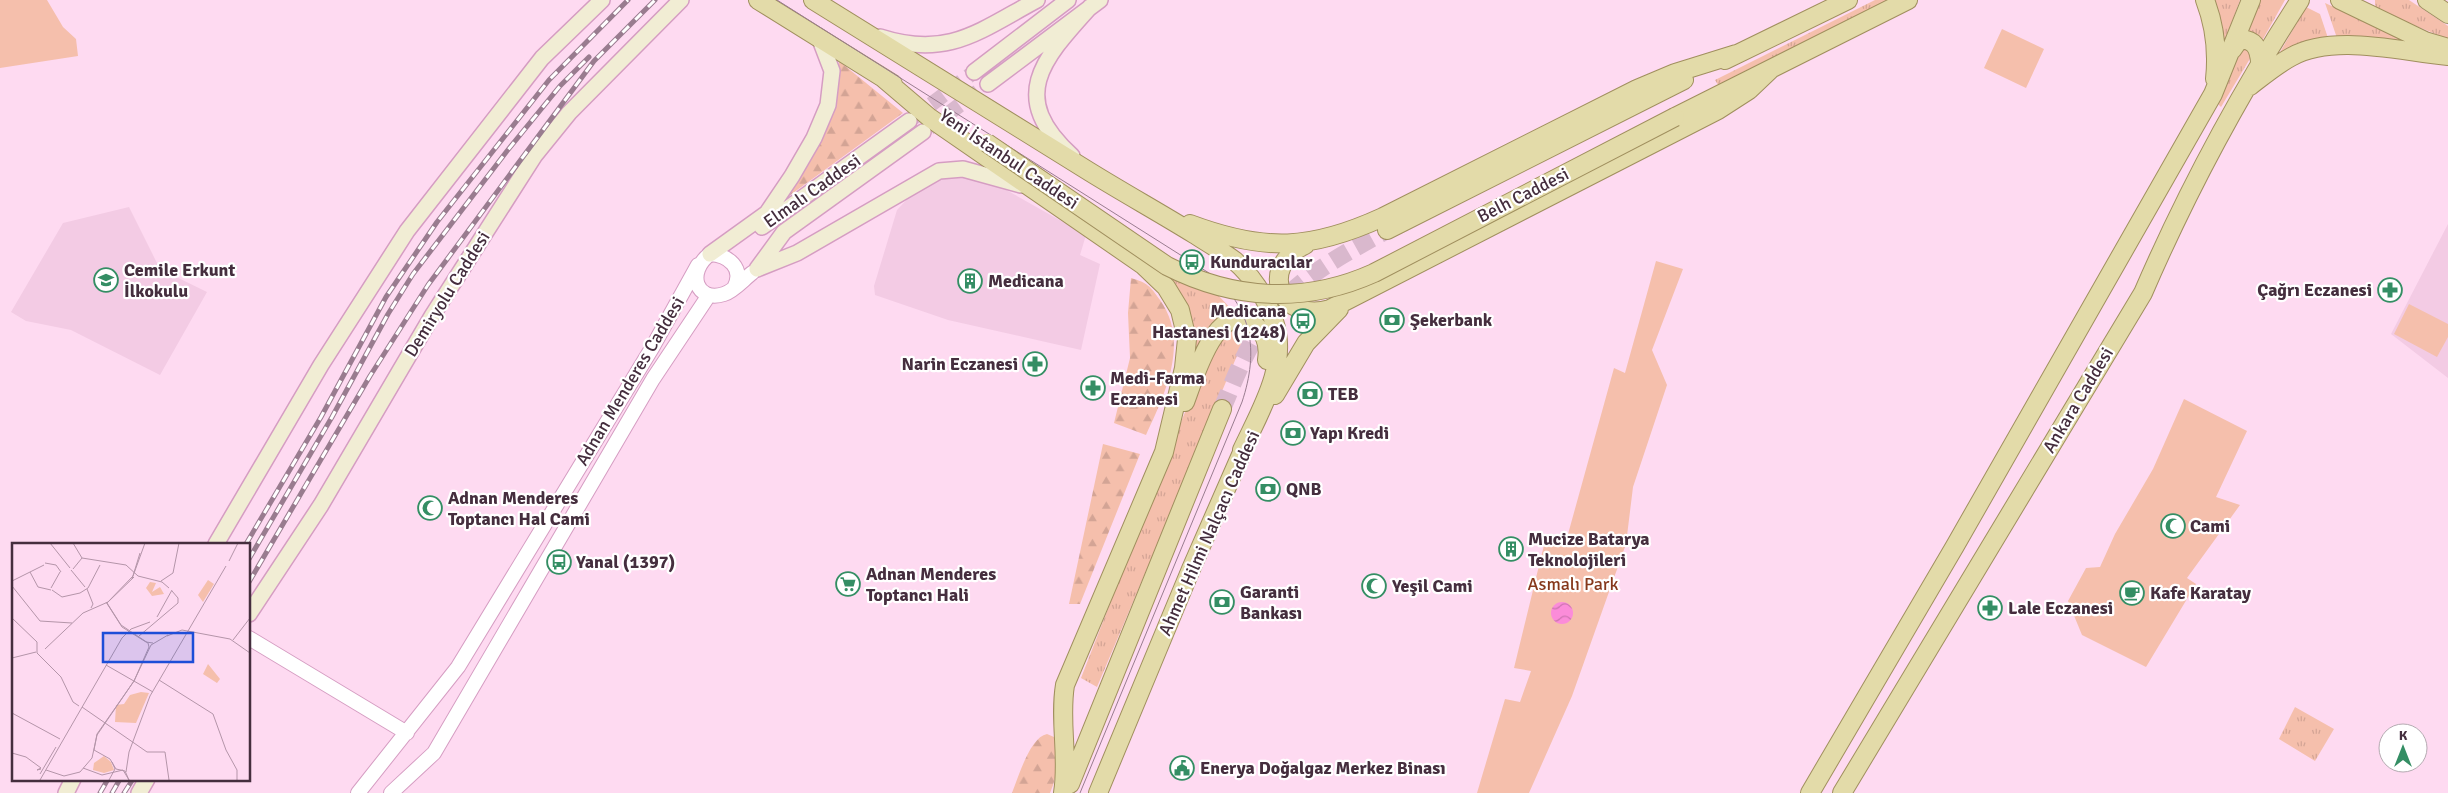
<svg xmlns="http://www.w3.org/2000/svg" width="2448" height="793" viewBox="0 0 2448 793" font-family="Signika,sans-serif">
<defs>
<pattern id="grass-tufts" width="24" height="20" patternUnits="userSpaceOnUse" patternTransform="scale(1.25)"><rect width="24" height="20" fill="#f5bfac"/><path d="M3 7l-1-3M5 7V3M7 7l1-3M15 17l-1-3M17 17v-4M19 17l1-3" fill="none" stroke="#d3a495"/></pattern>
<pattern id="forest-firs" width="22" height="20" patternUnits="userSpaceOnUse" patternTransform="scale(1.25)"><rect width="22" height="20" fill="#f5bfac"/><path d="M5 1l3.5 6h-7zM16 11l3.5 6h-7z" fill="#d3a495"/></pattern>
<pattern id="water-waves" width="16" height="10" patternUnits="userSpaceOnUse" patternTransform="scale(1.25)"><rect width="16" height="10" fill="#fb8cd9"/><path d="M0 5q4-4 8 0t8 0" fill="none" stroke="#cd73b1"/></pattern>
</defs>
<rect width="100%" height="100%" fill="#fedaf1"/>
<path fill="#f3cbe4" d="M968,176L1001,187L1086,235L1080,255L1100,264L1081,350L948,320L875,295L874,286L897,210L913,193L942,177Z
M129,207L160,269L207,292L160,375L71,330L26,321L11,312L63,223Z
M2448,224V378L2391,334Z"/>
<path fill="url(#grass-tufts)" d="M1875,0H1891L1720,88L1715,80Z
M2208,0H2240L2223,46Z
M2260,0H2285L2263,39L2247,31Z
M2375,0H2409L2448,26V39L2379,11L2375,5Z
M2325,3L2420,46L2338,41Z
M2306,7L2320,14L2329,41L2275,61Z
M2246,44L2251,57L2221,107L2218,104L2238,51Z
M1163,273L1199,290L1218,295L1234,312L1198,347H1193Z
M1240,327L1242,339L1239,351L1097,687L1081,678L1183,417L1220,330Z
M2295,707L2334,729L2315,761L2279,739Z"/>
<path fill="url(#forest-firs)" d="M839,61L903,113L782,201L823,134L838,90Z
M1131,278C1148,283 1150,286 1160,300C1190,342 1165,394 1146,435L1114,423L1130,358L1128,313Z
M1103,444L1140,454L1080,604H1069Z
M1047,734L1054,737C1061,754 1057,777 1050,793H1012C1018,778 1030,737 1047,734Z"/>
<path fill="#f5bfac" d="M0,0H47L63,27L76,39L78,56L0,68Z
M2002,29L2044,49L2026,88L1984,68Z
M1656,261L1683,269L1652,350L1667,385L1633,487L1626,544L1572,696L1529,793H1477L1505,699L1520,702L1531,671L1514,668L1545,541L1565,545L1614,368L1625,373Z
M2409,304L2448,324V337L2437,357L2394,334Z
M2184,399L2247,431L2216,497L2240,505L2187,578L2196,584L2146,667L2082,635L2068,601L2086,568L2100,567L2115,534L2153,469Z"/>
<path fill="url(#water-waves)" d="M1551 613a11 11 0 1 1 22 0a11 11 0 1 1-22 0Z"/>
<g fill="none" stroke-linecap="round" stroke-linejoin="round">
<path stroke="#d9b8cd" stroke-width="15" stroke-dasharray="15 8" stroke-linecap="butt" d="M913,118L974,72
M929,128L988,84"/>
<path stroke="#d9b8cd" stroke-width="18" stroke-dasharray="18 9" stroke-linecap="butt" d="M1222,409C1238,371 1253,330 1283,300C1312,270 1351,250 1387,230"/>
<g stroke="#d59dc2" stroke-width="16">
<path id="tertiary" d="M734,288C745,268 728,255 710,254C686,272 696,303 724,294C734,291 744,279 752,273
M249,638L407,733
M358,793L458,667L652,348L698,265
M391,793L434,753L653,379L709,295"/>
</g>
<g stroke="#d59dc2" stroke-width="18">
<path id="secondary" d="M880,37C948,59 979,31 1037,0
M974,72L1068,0
M988,84L1100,0
M1072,156C1007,97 1043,59 1090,7
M762,227L909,121
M710,254L767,213L792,176L814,138L828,105L832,71L819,37
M757,269L797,253L939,171L963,169L1021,185
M757,269L784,232L923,132
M216,544L321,365L407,231L542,58L602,0
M249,614L321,505L432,316L535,155L569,113L681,0
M66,793L73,779
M139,793L147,779"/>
</g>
<g stroke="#a08f5e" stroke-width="20">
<path id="primary" d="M758,0L893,84
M813,0C905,57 997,115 1090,172C1124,193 1160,213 1194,234C1208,243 1222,251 1235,261C1253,277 1266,298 1274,321C1289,365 1260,411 1242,450
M2205,0C2215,26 2218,51 2215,79
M2340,0L2425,41L2448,48
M2427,0L2448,14
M2232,50L2239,40C2254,38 2259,48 2260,62
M1725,60L1848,0
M883,78L930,118L1143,265L1166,287L1180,310L1187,339L1184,368L1164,452L1065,685C1059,721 1069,757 1063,793
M2250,86C2263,76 2276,65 2291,57C2334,33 2401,52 2448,56
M1675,117L1908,0
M1190,224C1265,252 1311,250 1383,217L1637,89L1675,73L1736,54
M1387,230L1684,80
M1305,245C1257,267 1281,324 1330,309L1718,110L1749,90L1770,70
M1275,395L1306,343L1339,309
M1185,402C1194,379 1218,293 1256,326C1267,335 1269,347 1267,360
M1070,784L1222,409
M1098,793L1191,569L1247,441
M1810,793L1955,546L2213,94L2251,0
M1842,793L2143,293C2187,191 2240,93 2300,0"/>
</g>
<use href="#tertiary" stroke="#fff" stroke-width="14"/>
<use href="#secondary" stroke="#f1edd4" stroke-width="15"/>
<use href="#primary" stroke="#e3dba9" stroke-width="18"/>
<path stroke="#997c8f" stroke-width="1" d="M777,0L1209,273C1253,307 1259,351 1242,402L1080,793"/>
<g stroke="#997c8f" stroke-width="5">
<path id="rail" d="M246,544L321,417L386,297L437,222L549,80L628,0
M249,559L332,417L388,314L413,274L507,151L560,86L589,57
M249,582L370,376L428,285L594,61L655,0
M100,793L108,779
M112,793L120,779
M124,793L133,779"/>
</g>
<use href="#rail" stroke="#fff" stroke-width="3" stroke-dasharray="9" stroke-linecap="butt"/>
<g stroke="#a08f5e" stroke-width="20" stroke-linecap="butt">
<path id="primary-bridge" d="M987,143L1167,266C1234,300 1305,304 1374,273L1675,117"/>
</g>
<use href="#primary-bridge" stroke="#e3dba9" stroke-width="18"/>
</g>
<defs>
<g id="bus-ring" transform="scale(1.25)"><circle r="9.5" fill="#fff" stroke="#348e64" stroke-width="1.5"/><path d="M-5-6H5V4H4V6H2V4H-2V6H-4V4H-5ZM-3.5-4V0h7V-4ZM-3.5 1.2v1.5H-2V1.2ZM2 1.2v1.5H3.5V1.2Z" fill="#348e64"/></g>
<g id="school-ring" transform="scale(1.25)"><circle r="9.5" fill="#fff" stroke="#348e64" stroke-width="1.5"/><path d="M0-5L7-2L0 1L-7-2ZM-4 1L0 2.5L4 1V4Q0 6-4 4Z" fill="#348e64"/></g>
<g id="building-ring" transform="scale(1.25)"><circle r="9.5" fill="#fff" stroke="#348e64" stroke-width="1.5"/><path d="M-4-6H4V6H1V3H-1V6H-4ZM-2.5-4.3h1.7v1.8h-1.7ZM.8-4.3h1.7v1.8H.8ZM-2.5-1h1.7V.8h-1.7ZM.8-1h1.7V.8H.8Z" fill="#348e64"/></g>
<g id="pharmacy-ring" transform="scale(1.25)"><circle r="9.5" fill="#fff" stroke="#348e64" stroke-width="1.5"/><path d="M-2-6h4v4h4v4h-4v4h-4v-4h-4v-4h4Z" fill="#348e64"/></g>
<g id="bank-ring" transform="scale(1.25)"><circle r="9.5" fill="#fff" stroke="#348e64" stroke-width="1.5"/><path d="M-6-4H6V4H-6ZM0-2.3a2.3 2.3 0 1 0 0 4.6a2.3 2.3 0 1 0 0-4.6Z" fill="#348e64"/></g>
<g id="mosque-ring" transform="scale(1.25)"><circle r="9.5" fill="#fff" stroke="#348e64" stroke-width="1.5"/><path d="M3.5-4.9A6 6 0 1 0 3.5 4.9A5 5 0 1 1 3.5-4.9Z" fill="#348e64"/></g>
<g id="supermarket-ring" transform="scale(1.25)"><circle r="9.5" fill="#fff" stroke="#348e64" stroke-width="1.5"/><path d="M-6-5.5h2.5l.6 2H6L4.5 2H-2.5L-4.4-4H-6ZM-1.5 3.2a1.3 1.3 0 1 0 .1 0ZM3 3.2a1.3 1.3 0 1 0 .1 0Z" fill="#348e64"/></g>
<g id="cafe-ring" transform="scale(1.25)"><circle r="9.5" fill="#fff" stroke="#348e64" stroke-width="1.5"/><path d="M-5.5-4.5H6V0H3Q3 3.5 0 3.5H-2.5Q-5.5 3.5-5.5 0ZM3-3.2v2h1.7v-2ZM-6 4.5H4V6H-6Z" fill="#348e64"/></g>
<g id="civic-ring" transform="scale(1.25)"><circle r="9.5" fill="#fff" stroke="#348e64" stroke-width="1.5"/><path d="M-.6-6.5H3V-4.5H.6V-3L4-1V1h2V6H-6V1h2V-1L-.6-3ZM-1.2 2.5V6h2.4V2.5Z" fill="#348e64"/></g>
</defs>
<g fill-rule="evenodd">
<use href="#bus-ring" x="1192" y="262"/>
<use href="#school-ring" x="106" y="280"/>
<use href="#building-ring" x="970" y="281"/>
<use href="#pharmacy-ring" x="2390" y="290"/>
<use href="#bank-ring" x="1392" y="320"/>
<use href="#bus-ring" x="1303" y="321"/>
<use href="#pharmacy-ring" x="1035" y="364"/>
<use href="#pharmacy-ring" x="1093" y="388"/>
<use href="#bank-ring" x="1310" y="394"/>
<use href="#bank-ring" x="1293" y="433"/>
<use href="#bank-ring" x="1268" y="489"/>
<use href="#mosque-ring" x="430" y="508"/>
<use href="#mosque-ring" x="2173" y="526"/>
<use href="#building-ring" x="1511" y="549"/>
<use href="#bus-ring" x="559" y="562"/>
<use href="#supermarket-ring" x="848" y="584"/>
<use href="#mosque-ring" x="1374" y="586"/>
<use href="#cafe-ring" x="2132" y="593"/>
<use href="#bank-ring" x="1222" y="602"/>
<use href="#pharmacy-ring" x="1990" y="608"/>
<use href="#civic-ring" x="1182" y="768"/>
</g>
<g text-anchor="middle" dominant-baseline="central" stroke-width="4.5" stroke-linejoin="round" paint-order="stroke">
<g font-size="18" fill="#452e3e" stroke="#fff">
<text transform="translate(1009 159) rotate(34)">Yeni İstanbul Caddesi</text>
<text transform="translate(812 191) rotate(-35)">Elmalı Caddesi</text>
<text transform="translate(1523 195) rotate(-27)">Belh Caddesi</text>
<text transform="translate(447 294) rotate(-58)">Demiryolu Caddesi</text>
<text transform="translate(630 381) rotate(-59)">Adnan Menderes Caddesi</text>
<text transform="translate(2078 400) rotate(-59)">Ankara Caddesi</text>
<text transform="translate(1209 533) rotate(-66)">Ahmet Hilmi Nalçacı Caddesi</text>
</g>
<g font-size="18" font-weight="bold" fill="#452e3e" stroke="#fff" text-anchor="start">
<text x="1210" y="262">Kunduracılar</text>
<text x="124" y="270">Cemile Erkunt<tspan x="124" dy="21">İlkokulu</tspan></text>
<text x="988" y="281">Medicana</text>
<text x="2372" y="290" text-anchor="end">Çağrı Eczanesi</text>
<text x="1286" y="311" text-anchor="end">Medicana<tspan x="1286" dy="21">Hastanesi (1248)</tspan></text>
<text x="1410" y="320">Şekerbank</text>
<text x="1018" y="364" text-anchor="end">Narin Eczanesi</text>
<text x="1110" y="378">Medi-Farma<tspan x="1110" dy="21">Eczanesi</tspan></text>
<text x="1328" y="394">TEB</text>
<text x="1310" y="433">Yapı Kredi</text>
<text x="1286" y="489">QNB</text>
<text x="448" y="498">Adnan Menderes<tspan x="448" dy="21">Toptancı Hal Cami</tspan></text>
<text x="2190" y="526">Cami</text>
<text x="1528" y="539">Mucize Batarya<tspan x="1528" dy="21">Teknolojileri</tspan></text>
<text x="576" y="562">Yanal (1397)</text>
<text x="866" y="574">Adnan Menderes<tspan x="866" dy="21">Toptancı Hali</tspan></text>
<text x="1392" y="586">Yeşil Cami</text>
<text x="1240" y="592">Garanti<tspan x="1240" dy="21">Bankası</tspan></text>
<text x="2150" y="593">Kafe Karatay</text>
<text x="2008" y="608">Lale Eczanesi</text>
<text x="1200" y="768">Enerya Doğalgaz Merkez Binası</text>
</g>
<g font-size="18" fill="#86381b" stroke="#fff">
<text x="1573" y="584">Asmalı Park</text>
</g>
</g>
<g transform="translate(12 543)">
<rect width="238" height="238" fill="#fedaf1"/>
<path d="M196,37L202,41L191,59L186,52Z" fill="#f5bfac"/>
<path d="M138,39L144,40L140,49L148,44L152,51L140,53L134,45Z" fill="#f5bfac"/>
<path d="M196,121L208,136L205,140L191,131ZM129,149L137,150L124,180L103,179L104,162L112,161L118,152Z" fill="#f5bfac"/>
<path d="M92,213L99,219L102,227L92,230L81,227L82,220Z" fill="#f5bfac"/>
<path fill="none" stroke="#b495a9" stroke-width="1" d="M38,0L58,25M61,0L70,15L61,26M70,15L114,22L126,33L150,39L157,45M217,18L226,0M33,20L44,22L49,29M59,27L73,44M18,29L26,44L39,47M120,36L128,10M0,38L32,22M149,38L161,30L167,0M0,43L28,78L60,80M39,45L48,29M75,46L81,61L79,65M40,47L50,54L68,50L76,45L88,22M94,59L110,84L134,99L141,100M145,74L160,47M0,75L25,99V110L49,134L61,159L67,163M127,93L166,60V55L160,48M155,93L170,87L218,96L238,110M221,97L238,75M33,106L71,70L96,59L122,34M0,115L24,109M94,122L141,149M147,137L201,171L214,207L225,227V237M70,164L135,209H153L157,237M0,170L48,196M0,210L14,214L29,225L25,227L29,226M71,225L90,232L111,227L117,237M34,227L52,233L68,229L80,215L85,192L122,138L139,102L156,92M114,229L117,209L138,153L214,23M28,231L44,204M28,237L110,95L119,86L138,79M97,237L103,226L100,219M117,237L113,228L104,226L98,216L82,207L85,191L122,138L137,104L136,100L109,82L95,60L121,33L133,0"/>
<path fill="#1d4ed8" fill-opacity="0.15" stroke="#1d4ed8" stroke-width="2.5" d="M91,90H181V119H91Z"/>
<rect width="238" height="238" fill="none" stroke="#452e3e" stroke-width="2.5"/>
</g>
<g transform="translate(2403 748)"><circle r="24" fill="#ffffff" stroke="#b5abb2"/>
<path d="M0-4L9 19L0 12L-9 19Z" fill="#348e64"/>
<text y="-8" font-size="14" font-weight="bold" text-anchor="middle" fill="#452e3e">K</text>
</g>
</svg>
